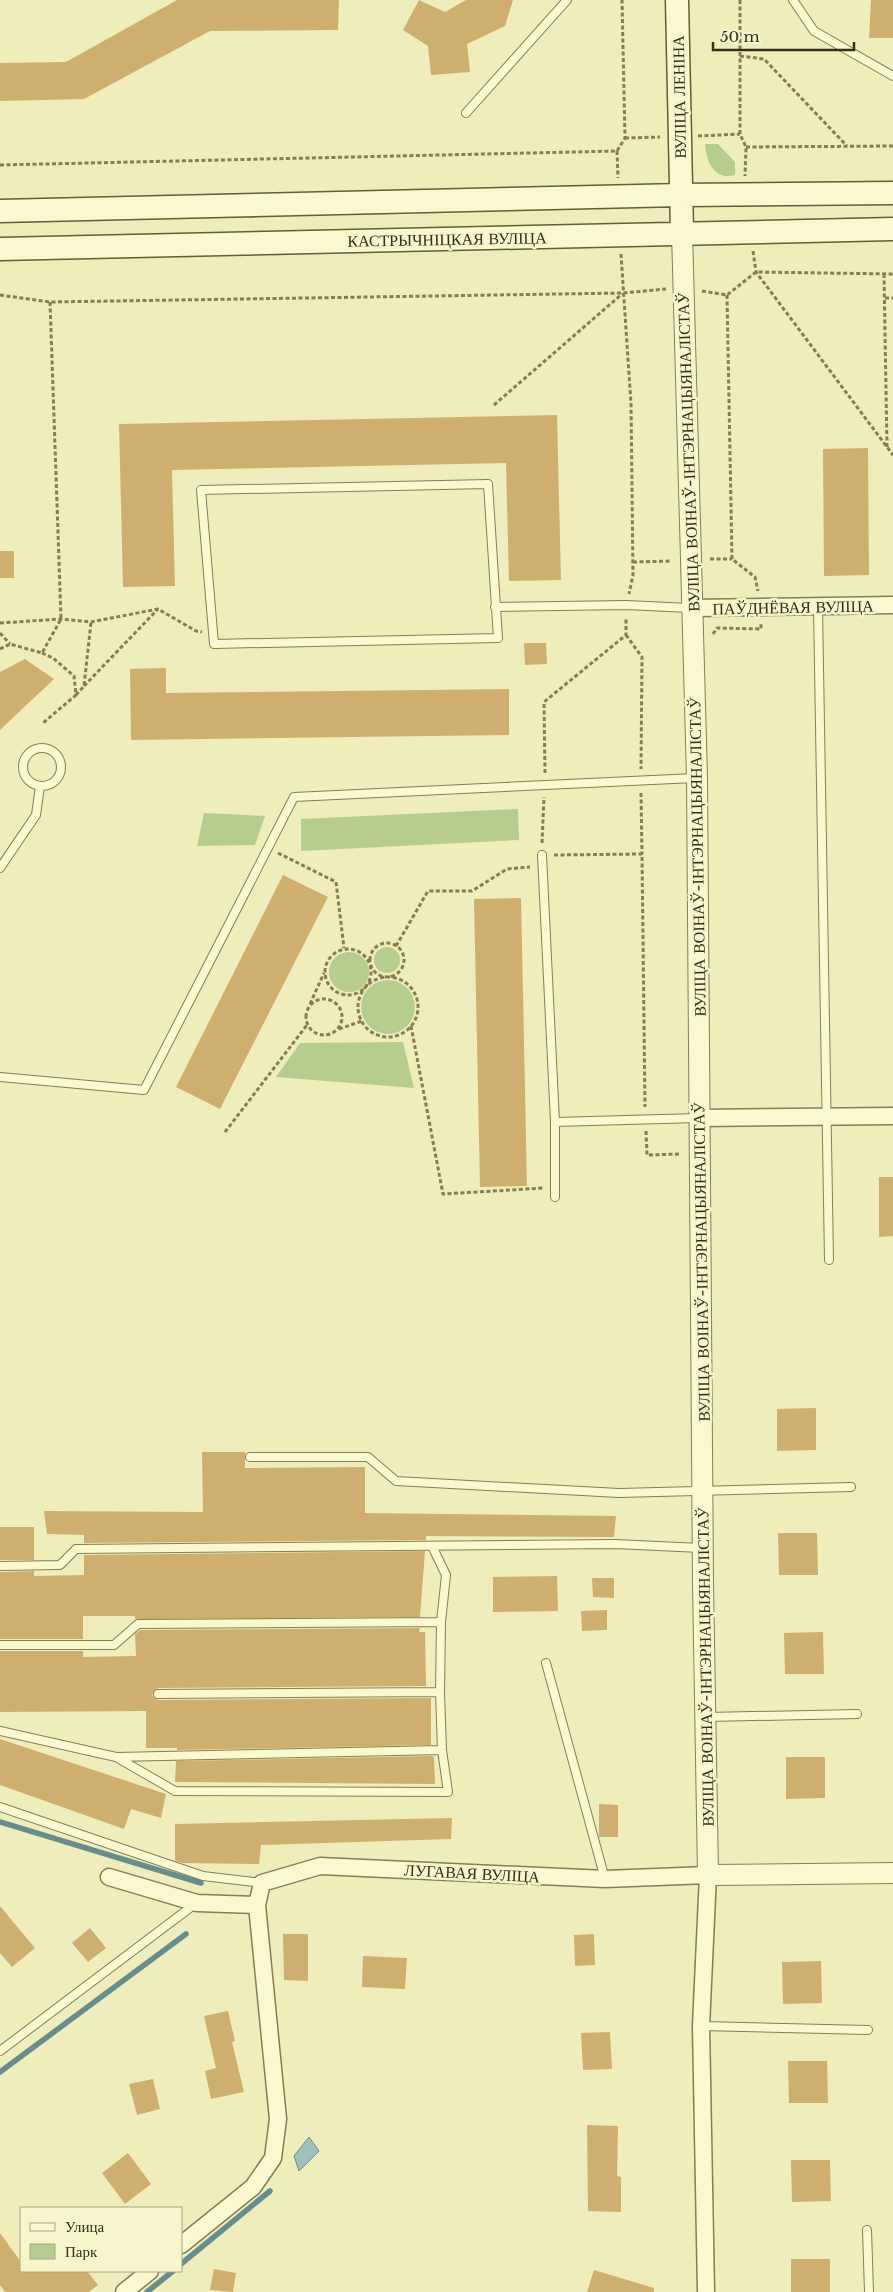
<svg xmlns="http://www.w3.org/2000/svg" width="893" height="2292" viewBox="0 0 893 2292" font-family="'Libre Baskerville',serif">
<rect width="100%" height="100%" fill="#efedbc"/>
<path fill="#b7cd90" d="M705,144H718L735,162V175C714,181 706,161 705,144Z
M518,809L519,840L301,851V819Z
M204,813L265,816L255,845L197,846Z
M374 960a13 13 0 1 1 26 0a13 13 0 1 1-26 0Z
M329 972a20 20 0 1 1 40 0a20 20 0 1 1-40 0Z
M361 1007a27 27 0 1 1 54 0a27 27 0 1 1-54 0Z
M403,1042L414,1088L276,1077L300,1043Z"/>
<path fill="#a0c0be" stroke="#688d8d" d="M309,2137L319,2151L299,2171L294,2156Z"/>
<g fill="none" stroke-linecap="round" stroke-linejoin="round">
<path stroke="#688d8d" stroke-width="5.5" d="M0,1822L201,1883
M0,2072L186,1934
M181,2264L270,2191
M147,2292L173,2271"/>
</g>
<path fill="#cfaf70" d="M177,0H339L338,30L210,31L84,99L0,101V63L66,62Z
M419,0L445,12L466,0H513L505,26L467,44L470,72L431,75L428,46L403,30Z
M871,0H893V38H869Z
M557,415L561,580L509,581L506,463L172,470L175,586L123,587L119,424Z
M868,448L869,575L824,576L823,449Z
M0,551H14V578H0Z
M524,643H546L547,664L525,665Z
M25,659L54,679L0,730V672Z
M166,668V693L509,689V735L131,740L130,669Z
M283,875L328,897L220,1109L176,1087Z
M521,898L527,1186L480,1187L474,899Z
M879,1177H893V1236L879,1237Z
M816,1408V1450L777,1451V1409Z
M202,1452H245V1468L365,1467V1513L616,1516L614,1537L426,1536V1540L84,1543V1535L47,1534L44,1511L203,1512Z
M0,1527H34V1560H0Z
M778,1533H817L818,1575H779Z
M425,1551L420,1617L135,1619V1616H83V1639H0V1572L34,1571V1576L84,1575V1555Z
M557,1576L558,1611L493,1612V1577Z
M592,1578H614V1598L593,1597Z
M607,1610V1630L582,1631L581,1611Z
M420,1628L419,1632H425L426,1686L158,1688L152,1695L158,1700L431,1698V1745L177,1750V1748H146V1711L0,1712V1651H83V1657L136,1656L135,1634L140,1630Z
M823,1632L824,1674H785L784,1633Z
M0,1739L166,1794L161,1818L131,1809L124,1829L0,1785Z
M432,1756L434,1757L435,1784L175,1782L176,1761Z
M786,1757H825V1798L786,1799Z
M599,1804L618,1805V1837H599Z
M452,1818L451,1839L261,1845L259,1864L183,1863L175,1861V1824Z
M0,1906L35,1948L12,1967L0,1953Z
M90,1928L106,1948L88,1962L72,1943Z
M283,1934H308V1981L284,1980Z
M594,1934L595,1965L575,1966L574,1935Z
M363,1956L407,1958L405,1989L362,1987Z
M821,1961L822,2003L783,2004L782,1962Z
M228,2011L235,2041L232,2042L244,2092L211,2099L205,2071L216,2068L204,2016Z
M610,2032L612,2069L583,2070L581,2033Z
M788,2061H827L828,2103H789Z
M153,2079L160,2109L137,2115L129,2084Z
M587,2125L618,2126L617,2176L621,2177V2212L588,2211Z
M128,2153L151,2184L125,2204L102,2173Z
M791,2160H830L831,2201L792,2202Z
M0,2233L21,2262V2271H87L98,2285L89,2292H5L0,2285Z
M791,2259H830V2292H791Z
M214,2269L236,2273L233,2292L210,2290Z
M594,2270L654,2288V2292H587Z"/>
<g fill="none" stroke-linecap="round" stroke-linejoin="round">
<g stroke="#877c55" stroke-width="10">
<path id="service" d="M793,0L814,31L893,76
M466,113L567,0
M488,484L498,638L214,644L201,490Z
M495,607L626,605L690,608
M818,607L829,1260
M23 767a19 19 0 1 1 38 0a19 19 0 1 1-38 0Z
M542,855L555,1122L698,1118
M0,868L36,815L40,786
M0,1077L144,1090L294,797L695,778
M555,1122V1197
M250,1457H368L396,1481L619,1493L851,1487
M0,1566L60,1565L76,1549L615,1544L701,1548
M0,1645H114L138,1624L441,1622
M546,1663L605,1879
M158,1694L440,1692
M706,1717L857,1714
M0,1731L116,1757L175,1791L448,1792L442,1750L440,1692L441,1622L446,1575L432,1546
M116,1757L442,1750
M0,1807L203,1876L262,1883
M701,2026L868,2030
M0,2051L195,1904
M867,2230L869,2292"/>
</g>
<g stroke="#877c55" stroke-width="19">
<path id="minor" d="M693,608L893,605
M700,1118L893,1116
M109,1877L197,1903L257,1905
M181,2245L253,2187L273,2158L278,2119L257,1905L262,1883L320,1866L605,1879L708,1875L701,2026L706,2292
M124,2292L150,2271"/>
</g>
<g stroke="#877c55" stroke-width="22">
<path id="tertiary" d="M682,232L697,778L703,1582L708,1875L893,1873"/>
</g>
<g stroke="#685c39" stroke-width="25">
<path id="secondary" d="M677,0L682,232
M0,211L681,195L893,193
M0,249L893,229"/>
</g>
<path stroke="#877c55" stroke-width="3" stroke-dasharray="4 2.5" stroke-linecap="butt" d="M740,0V134L746,147L745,176
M740,56L764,59L847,146
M698,136L740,134
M625,138L660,137
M746,147L893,146
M617,151L618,178
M0,165L617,151L625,138L622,0
M753,251L756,272L893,455
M621,254L631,404L633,575L629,594
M884,274L887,448
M702,291L727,295L756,272L893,274
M0,295L50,302L623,293L666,289
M727,295L732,559L755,577L758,591
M885,298H893
M494,405L622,294
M710,559H732
M633,562L672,561
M0,623L61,619L91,622L158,609L196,631L202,632
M0,633L10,644
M713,634L717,628L761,629V624
M626,635L642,657L641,769
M0,649L10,644L42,653L61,619L50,302
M42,653L53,658L74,676L76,695L43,723
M84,686L158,609
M76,695L84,686L91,622
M545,773L544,702L626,635V618
M641,793L642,854
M542,843L544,797
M278,853L336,882L344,948
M554,855L642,854L645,1107
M370 960a17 17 0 1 1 34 0a17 17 0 1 1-34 0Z
M396,946L428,891H472L507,869L530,867
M325 972a23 23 0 1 1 46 0a23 23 0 1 1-46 0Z
M358 1007a30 30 0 1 1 60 0a30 30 0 1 1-60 0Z
M306 1017a18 18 0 1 1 36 0a18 18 0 1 1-36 0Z
M310,1004L324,973
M411,1026L443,1194L544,1188
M339,1029L362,1021
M646,1131L647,1155L681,1154
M225,1132L307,1025"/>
<use href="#service" stroke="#faf8cf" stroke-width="8"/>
<use href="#minor" stroke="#faf8cf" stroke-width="16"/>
<use href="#tertiary" stroke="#faf8cf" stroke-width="20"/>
<use href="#secondary" stroke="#faf8cf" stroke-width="22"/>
</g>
<g text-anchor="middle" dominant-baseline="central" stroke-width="5" stroke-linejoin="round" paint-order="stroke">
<g font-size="16" fill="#352e1b" stroke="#f6f5cc">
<text transform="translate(679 97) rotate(-91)">ВУЛІЦА ЛЕНІНА</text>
<text transform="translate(447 239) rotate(-1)">КАСТРЫЧНІЦКАЯ ВУЛІЦА</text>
<text transform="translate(688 452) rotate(-92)">ВУЛІЦА ВОІНАЎ-ІНТЭРНАЦЫЯНАЛІСТАЎ</text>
<text transform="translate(793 607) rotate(-1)">ПАЎДНЁВАЯ ВУЛІЦА</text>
<text transform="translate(697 857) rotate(-91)">ВУЛІЦА ВОІНАЎ-ІНТЭРНАЦЫЯНАЛІСТАЎ</text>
<text transform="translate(701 1262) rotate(-91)">ВУЛІЦА ВОІНАЎ-ІНТЭРНАЦЫЯНАЛІСТАЎ</text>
<text transform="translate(705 1667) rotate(-91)">ВУЛІЦА ВОІНАЎ-ІНТЭРНАЦЫЯНАЛІСТАЎ</text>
<text transform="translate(472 1873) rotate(3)">ЛУГАВАЯ ВУЛІЦА</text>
</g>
</g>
<rect x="20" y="2207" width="162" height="65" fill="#f6f5cc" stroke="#a9a585"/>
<rect x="30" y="2223" width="25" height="8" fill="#faf8cf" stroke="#a9a585"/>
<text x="65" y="2232" font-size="15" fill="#352e1b">Улица</text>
<rect x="30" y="2244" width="25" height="15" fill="#b7cd90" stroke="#a9a585"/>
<text x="65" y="2257" font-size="15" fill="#352e1b">Парк</text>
<path d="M713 42v8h141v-8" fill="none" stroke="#352e1b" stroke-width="2.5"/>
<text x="720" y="42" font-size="15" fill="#352e1b" stroke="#f6f5cc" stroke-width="4" paint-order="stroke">50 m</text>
</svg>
